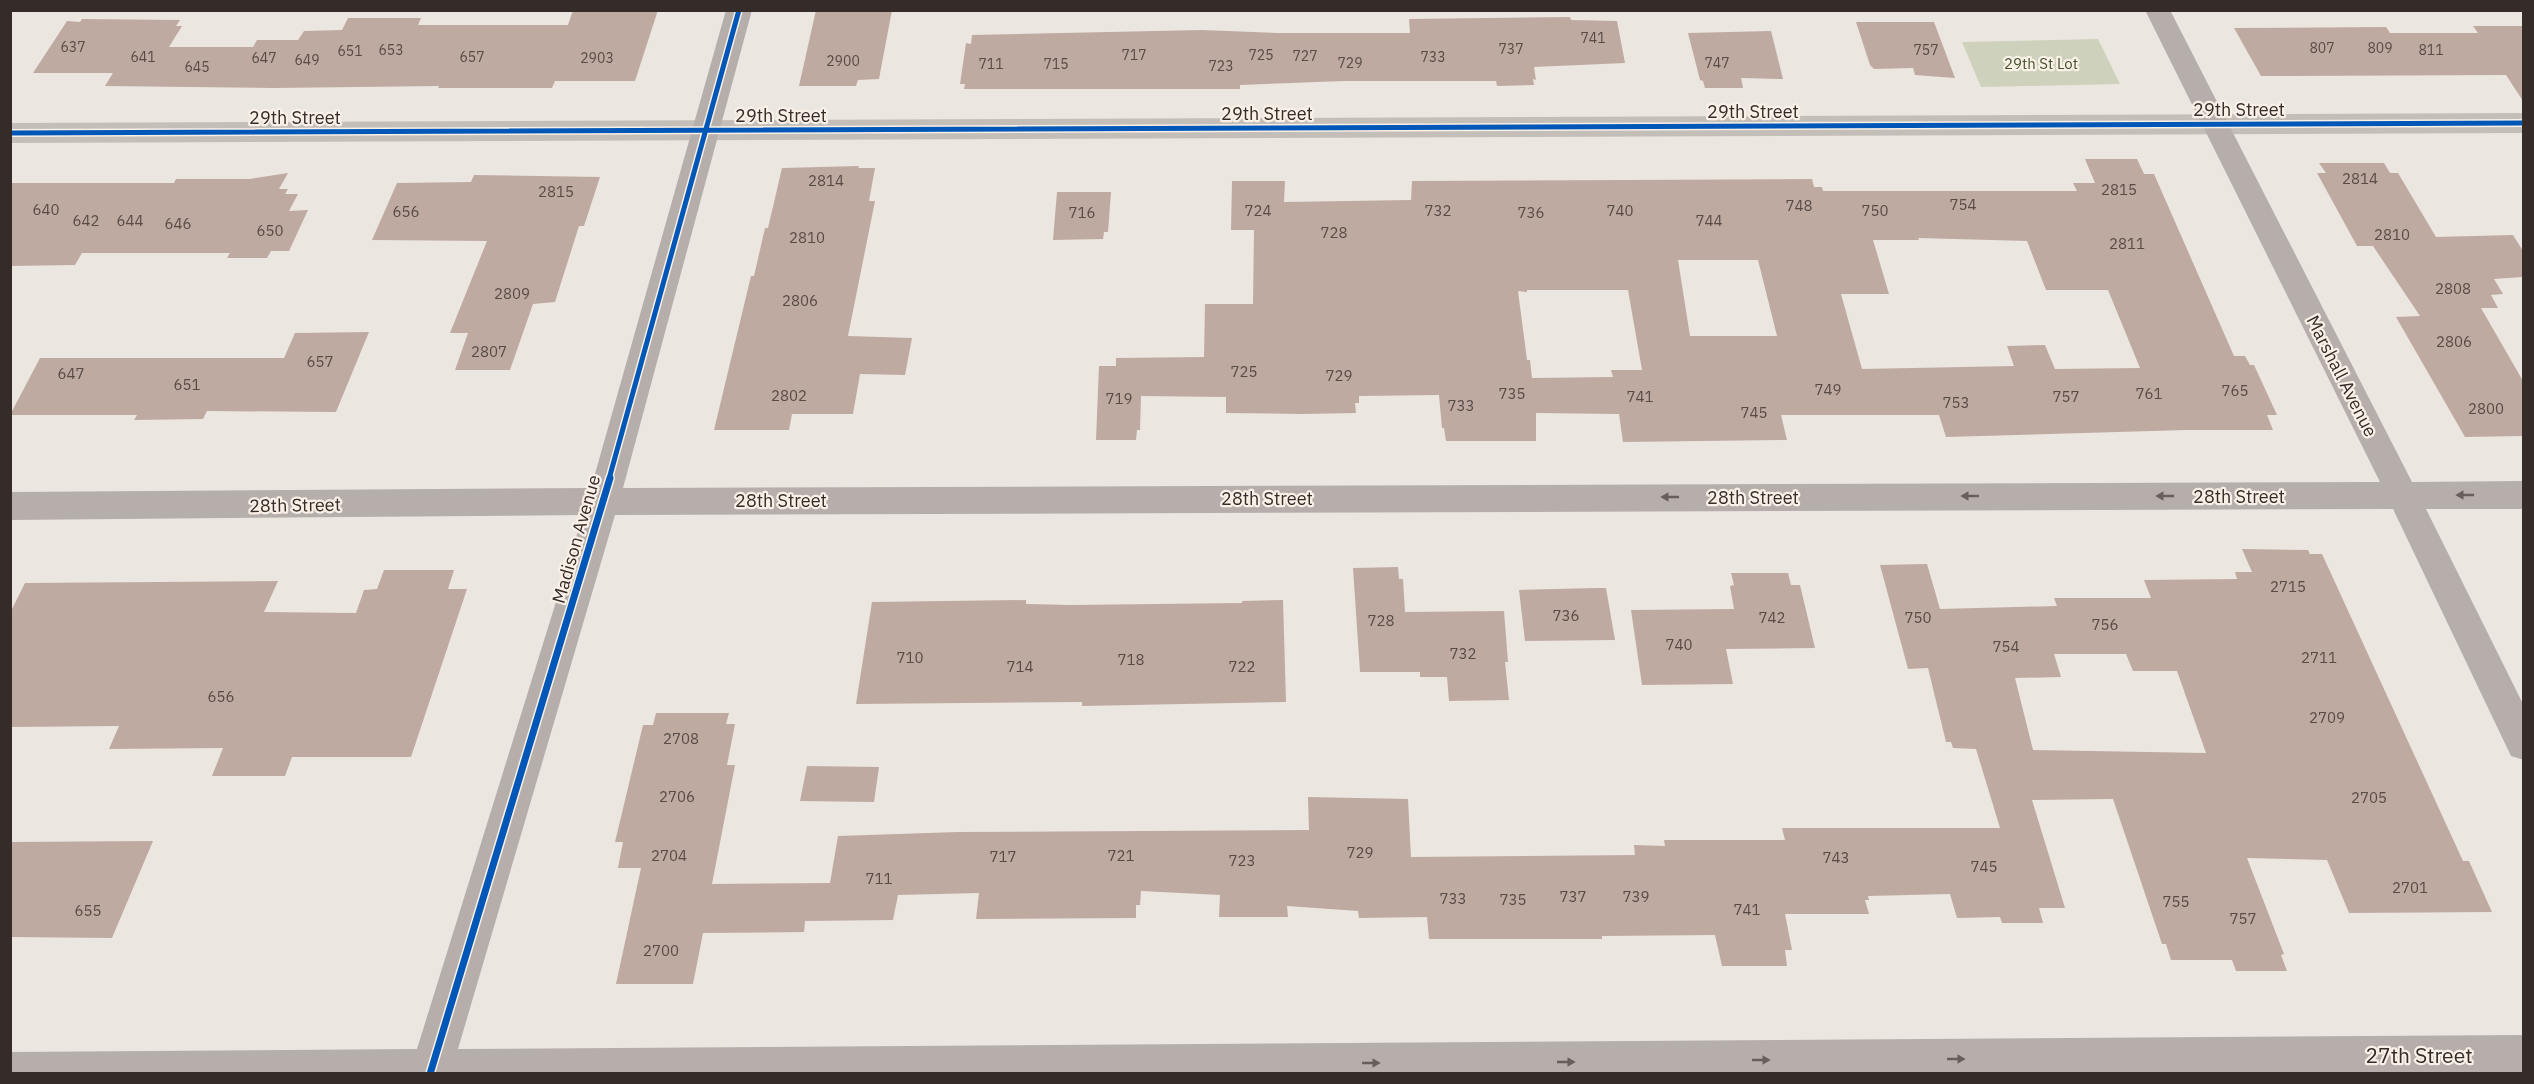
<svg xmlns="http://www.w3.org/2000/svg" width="2534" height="1084" viewBox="0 0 2534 1084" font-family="'IBM Plex Sans',sans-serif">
<rect width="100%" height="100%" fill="#ece6e0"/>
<path fill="#ced1bb" d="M2098,39L2120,84L1981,87L1962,42Z"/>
<path fill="#bfaaa2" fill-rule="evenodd" d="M573,10H658L635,81H555L552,88H438L439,86L273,88L105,86L113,73H33L67,21L80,22L82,19L180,20L176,26H182L169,47H253L257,40H298L304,31L342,30L348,18H421L418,25H568Z
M816,10H892L879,79L858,80L856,86H799Z
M1570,17L1571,20L1617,21L1625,63L1534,67L1536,80L1533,79L1534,85L1497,86L1496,81H1345L1240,85V89H964L965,84H960L966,43L971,44L972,35L1202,30L1277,33H1410L1409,19Z
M1856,22H1934L1955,78L1915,75L1913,68L1874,69L1870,65Z
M2473,26H2523V101L2506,75L2261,76L2234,28L2386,27L2390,33H2478Z
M1771,31L1783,79L1741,78L1743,88H1705L1703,81L1700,80L1688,33Z
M2085,159H2137L2144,174H2154L2234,356H2245L2250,365H2254L2277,415H2267L2273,430H2186L1946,437L1939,415H1781L1787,440L1623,442L1619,414L1536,413V441H1446L1444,428H1442L1439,395L1359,396V403H1355L1356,413L1303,414L1226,413V397L1141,396L1140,430H1137L1136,440H1096L1099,366H1116V358L1204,357L1205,304H1253L1254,230H1231L1232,181H1285L1284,202L1411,200L1412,181L1812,179L1814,187H1822L1823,191H2077L2073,183H2095ZM1918,238L2027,241L2046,290H2108L2140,368L2055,369L2045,345L2007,346L2014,366L1862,369L1841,294H1889L1873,240H1919ZM1678,260H1758L1777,336H1690ZM1527,290H1628L1642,370H1611L1613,377L1532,378L1530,360H1527L1518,291L1527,292Z
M2319,163H2384L2390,173H2398L2436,237L2513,235L2523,251V277L2494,279L2503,294L2491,295L2498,308H2481L2523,381V436L2465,437L2396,317L2420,316L2373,246H2357L2317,173H2326Z
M859,166L858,168H875L869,201H875L848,336L912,338L905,375L860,374L853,414H792L789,430H714L751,276H754L765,228H768L782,168Z
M288,173L279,189H288L285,194H298L289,211L308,210L289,251H271L267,258H227L230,253H82L75,265L10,266V183H174L176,179H250Z
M474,175L600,177L584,226H579L555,302L533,304L510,370H455L468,333H450L487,241L372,240L397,183L471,182Z
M1057,192H1111L1108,232H1104L1103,239L1053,240Z
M369,332L336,412L207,411L203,419L134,420L137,415H10L40,358H284L295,333Z
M2242,549L2308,550L2310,554H2322L2463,861H2469L2492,912L2349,913L2327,860L2247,858L2284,954L2281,955L2287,971H2236L2232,960H2171L2166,944H2162L2113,799L2032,800L2065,908H2039L2043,923H2002L2000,917L1957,918L1950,894L1868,896L1869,900H1865L1869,914H1785L1792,950H1785L1787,966H1722L1715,935L1602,936V939H1429L1427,917L1359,918L1358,911L1287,906L1288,917H1219L1220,895L1141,891L1140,905H1136V918L976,919L979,893L898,895L893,920L805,921L804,932L703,933L693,984H616L641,868H618L623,842H615L643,725H653L656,713H729L726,724H735L727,765H735L712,884L830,883L838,836L958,832L1309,830L1308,797L1408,799L1411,857L1635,855L1634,845L1665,846L1664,840H1785L1782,828H2000L1976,749L1953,748L1951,742H1946L1928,668L1908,669L1880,565L1927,564L1940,609L2057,606L2054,598H2151L2144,580L2237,579L2235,572H2252ZM2054,654H2126L2133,671H2177L2206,753L2033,750L2015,678L2061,677Z
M1398,567L1399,579H1403L1405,612L1504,611L1508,662H1505L1509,700L1449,701L1447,677H1420V672H1360L1353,568Z
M384,570H454L448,589H467L411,757H292L285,776H212L223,748L109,749L119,726L10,727V613L25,583L278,581L264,612L356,613L364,590L377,589Z
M1731,573H1788L1791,585H1800L1815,648L1726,649L1733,684L1642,685L1631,610L1734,609L1730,586L1734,585Z
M1598,588H1606L1615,640L1525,641L1519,590Z
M1026,600V604L1070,605L1242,603V601L1283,600L1286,702L1082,706V702L856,704L872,602Z
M807,766L879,767L874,802L800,801Z
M153,841L112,938L10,937V842Z"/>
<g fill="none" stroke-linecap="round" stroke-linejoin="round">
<path fill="#c4beb9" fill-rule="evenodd" d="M2524,113V133L10,143V123Z"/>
<path fill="#b5aeaa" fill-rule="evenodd" d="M726,10H752L623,488L2380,482L2145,10H2170L2412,482L2524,481V509H2426L2524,706V760L2511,756L2393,509L615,515L458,1049L2524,1035V1074H10V1052L417,1049L583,515L10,520V492L591,488Z"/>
<g stroke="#f9f0e7" stroke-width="8">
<path id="cycleway-far1" d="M10,133L2524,123
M609,479L739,10"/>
</g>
<g stroke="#f9f0e7" stroke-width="10">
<path id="cycleway" d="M430,1074L610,478"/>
</g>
<use href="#cycleway-far1" stroke="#0057b8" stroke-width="5"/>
<use href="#cycleway" stroke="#0057b8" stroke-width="7"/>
</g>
<defs><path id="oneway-solid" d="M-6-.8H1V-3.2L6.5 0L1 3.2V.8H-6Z" transform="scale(1.5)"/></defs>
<g fill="#685f5c">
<use href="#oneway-solid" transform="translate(2465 495) rotate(180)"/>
<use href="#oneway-solid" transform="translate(1970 496) rotate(180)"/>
<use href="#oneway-solid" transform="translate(2165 496) rotate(180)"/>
<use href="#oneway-solid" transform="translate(1670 497) rotate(180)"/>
<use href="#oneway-solid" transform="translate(1956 1059)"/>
<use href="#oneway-solid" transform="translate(1761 1060)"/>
<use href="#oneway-solid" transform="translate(1566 1062)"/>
<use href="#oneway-solid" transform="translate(1371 1063)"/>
</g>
<g text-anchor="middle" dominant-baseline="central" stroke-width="4.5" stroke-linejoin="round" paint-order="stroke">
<g font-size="14" fill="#584b46">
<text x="1593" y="38">741</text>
<text x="73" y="47">637</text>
<text x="2322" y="48">807</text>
<text x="2380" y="48">809</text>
<text x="1511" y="49">737</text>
<text x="391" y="50">653</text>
<text x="1926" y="50">757</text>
<text x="2431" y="50">811</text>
<text x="350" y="51">651</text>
<text x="1134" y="55">717</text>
<text x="1261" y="55">725</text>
<text x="1305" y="56">727</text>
<text x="143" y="57">641</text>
<text x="472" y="57">657</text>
<text x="1433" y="57">733</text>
<text x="264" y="58">647</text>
<text x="597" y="58">2903</text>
<text x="307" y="60">649</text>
<text x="843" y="61">2900</text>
<text x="1350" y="63">729</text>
<text x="1717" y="63">747</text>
<text x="991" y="64">711</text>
<text x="1056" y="64">715</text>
<text x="1221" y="66">723</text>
<text x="197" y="67">645</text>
</g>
<g font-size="15" fill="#46532c" stroke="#f9f0e7">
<text x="2041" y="63">29th St Lot</text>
</g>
<g font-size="15" fill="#584b46">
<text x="2360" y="178">2814</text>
<text x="826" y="180">2814</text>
<text x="2119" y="189">2815</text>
<text x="556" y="191">2815</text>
<text x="1963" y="204">754</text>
<text x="1799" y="205">748</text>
<text x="46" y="209">640</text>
<text x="1258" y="210">724</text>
<text x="1438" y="210">732</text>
<text x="1620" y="210">740</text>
<text x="1875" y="210">750</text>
<text x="406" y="211">656</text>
<text x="1082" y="212">716</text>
<text x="1531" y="212">736</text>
<text x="86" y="220">642</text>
<text x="130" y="220">644</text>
<text x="1709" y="220">744</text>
<text x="178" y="223">646</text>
<text x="270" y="230">650</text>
<text x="1334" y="232">728</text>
<text x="2392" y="234">2810</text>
<text x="807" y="237">2810</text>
<text x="2127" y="243">2811</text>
<text x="2453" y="288">2808</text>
<text x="512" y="293">2809</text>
<text x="800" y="300">2806</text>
<text x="2454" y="341">2806</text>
<text x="489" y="351">2807</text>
<text x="320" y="361">657</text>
<text x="1244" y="371">725</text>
<text x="71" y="373">647</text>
<text x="1339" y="375">729</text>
<text x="187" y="384">651</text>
<text x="1828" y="389">749</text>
<text x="2235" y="390">765</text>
<text x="1512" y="393">735</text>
<text x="2149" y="393">761</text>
<text x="789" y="395">2802</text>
<text x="1640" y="396">741</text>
<text x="2066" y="396">757</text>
<text x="1119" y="398">719</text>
<text x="1956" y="402">753</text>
<text x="1461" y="405">733</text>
<text x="2486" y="408">2800</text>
<text x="1754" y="412">745</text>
<text x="2288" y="586">2715</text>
<text x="1566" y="615">736</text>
<text x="1772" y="617">742</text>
<text x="1918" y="617">750</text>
<text x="1381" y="620">728</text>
<text x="2105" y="624">756</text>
<text x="1679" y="644">740</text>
<text x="2006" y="646">754</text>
<text x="1463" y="653">732</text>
<text x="910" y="657">710</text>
<text x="2319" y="657">2711</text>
<text x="1131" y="659">718</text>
<text x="1020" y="666">714</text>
<text x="1242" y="666">722</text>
<text x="221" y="696">656</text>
<text x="2327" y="717">2709</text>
<text x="681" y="738">2708</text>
<text x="677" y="796">2706</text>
<text x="2369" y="797">2705</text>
<text x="1360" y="852">729</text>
<text x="669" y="855">2704</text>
<text x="1121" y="855">721</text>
<text x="1003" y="856">717</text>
<text x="1836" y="857">743</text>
<text x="1242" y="860">723</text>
<text x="1984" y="866">745</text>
<text x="879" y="878">711</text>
<text x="2410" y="887">2701</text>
<text x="1573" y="896">737</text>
<text x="1636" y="896">739</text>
<text x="1453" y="898">733</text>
<text x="1513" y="899">735</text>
<text x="2176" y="901">755</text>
<text x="1747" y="909">741</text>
<text x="88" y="910">655</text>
<text x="2243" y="918">757</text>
<text x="661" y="950">2700</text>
</g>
<g font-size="18" fill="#352b28" stroke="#f9f0e7">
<text x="2239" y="109">29th Street</text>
<text x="1753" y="111">29th Street</text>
<text x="1267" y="113">29th Street</text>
<text x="781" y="115">29th Street</text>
<text x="295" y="117">29th Street</text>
<text transform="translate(2342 376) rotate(63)">Marshall Avenue</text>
<text x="2239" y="496">28th Street</text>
<text x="1753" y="497">28th Street</text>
<text x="1267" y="498">28th Street</text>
<text x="781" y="500">28th Street</text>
<text transform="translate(295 505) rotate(-1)">28th Street</text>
<text transform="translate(576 539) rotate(-74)">Madison Avenue</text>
</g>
<g font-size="21" fill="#352b28" stroke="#f9f0e7">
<text x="2419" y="1055">27th Street</text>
</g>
</g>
<rect width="2534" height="1084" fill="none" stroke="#352b28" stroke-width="24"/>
</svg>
